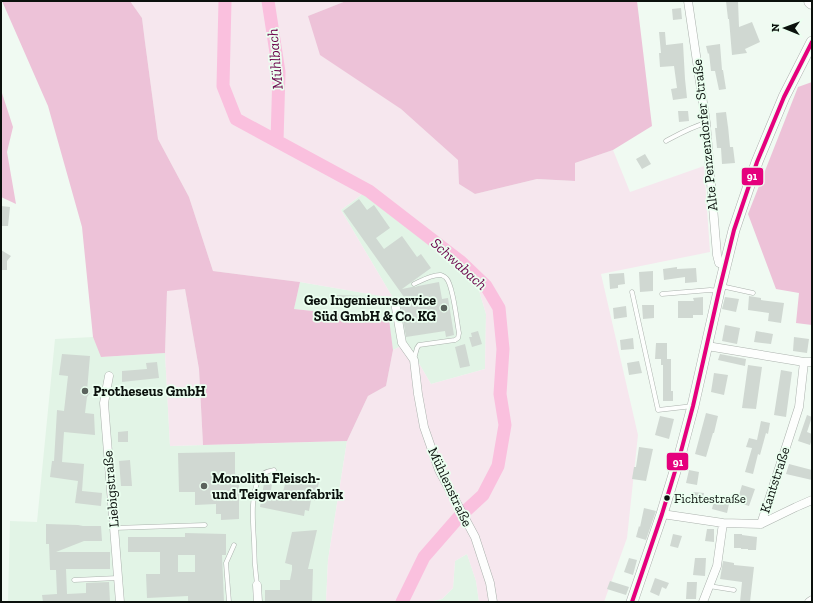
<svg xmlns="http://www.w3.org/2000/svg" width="813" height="603" viewBox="0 0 813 603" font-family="'Zilla Slab',serif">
<rect width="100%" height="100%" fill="#f0faf2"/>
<path fill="#e2f4e6" d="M364,193L476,280L486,314L485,369L431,384L407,343L393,350L388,319L294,309L300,282L393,298L341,210Z
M93,337L102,357L165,353L170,446L347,441L328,560L326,602H8L10,521L37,522L55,339Z
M467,554L476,581L479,602H429L442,599L453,588L455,561Z"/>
<path fill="#f6e7ee" d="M130,1H346L308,16L401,109L459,160V184L475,194L537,179L574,181L575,163L613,150L630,192L704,166L710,252L601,274L638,435L627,538L604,602H479L476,581L467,554L455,561L453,588L442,599L429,602H326L328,560L347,441L368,396L386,386L393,350L407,343L431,384L485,369L486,314L476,280L364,193L341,210L393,298L300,282L213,271L189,197L158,139L145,42L142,18Z
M185,289L199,369L203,445L170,446L165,353L167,290Z"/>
<path fill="#edc2d8" d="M2,1H130L142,18L145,42L158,139L189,197L213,271L300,282L294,309L389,319L393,350L386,386L368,396L347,441L203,445L199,369L185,289L167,291L165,353L101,357L93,337L82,227L48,106Z
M346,1H637L652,126L613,150L575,163V181L537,179L475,194L459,184L458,160L401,109L320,55L308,16Z
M812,82V325L796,323L799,293L776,289L748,214L798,87Z
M1,90L13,127L7,152L16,204L1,197Z"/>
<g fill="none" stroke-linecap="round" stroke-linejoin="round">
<path stroke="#fac0de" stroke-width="13" d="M225,1L223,86L236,119L369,191L461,262L486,286L499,308L503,349L500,394L505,425L498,466L483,495L458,518L424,557L402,602
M268,1L279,72L277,141"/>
</g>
<path fill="#d0d8d2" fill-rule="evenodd" d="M726,1H738L739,27L752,22L760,42L745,49L747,53L732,55L729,19H728Z
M681,8L682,19L673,20L672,9Z
M659,32H665L666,45L683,43L685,79L687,98L673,100L671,89L677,88L674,66L660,67L659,53H661Z
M720,44L722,70H723L726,89L719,90L715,71H711L709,53L708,54L706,46Z
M678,111H688L689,121L679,122Z
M726,112L728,127V126L730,147H733L735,163L722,164L721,148H717L715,128H717L716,113Z
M645,154L651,164L642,169L636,159Z
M359,199L367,210L374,205L390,228L376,238L384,249L402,236L417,257L421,254L431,268L402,289L412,287H415L418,286L439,282L442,299L448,298L454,335L446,337L445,331L406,337L400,301L399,298L404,297L343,211Z
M1,206L10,207L8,226H1Z
M1,250L11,256L7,261V270H1Z
M677,267V269L696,268L697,282L685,283V277L664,280L663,269Z
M653,271V291L640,292L639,272Z
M624,273L625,284L618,285V288L610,289L609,274Z
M337,295L364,296L363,306L337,305Z
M749,296L761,298V300L784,303L781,323L768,321L769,313L748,310Z
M703,297V315H693V318H678V301H694L693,298Z
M725,297L739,299L736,312L722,309Z
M642,305H654V318L643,319Z
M626,306L627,317L614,319L613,308Z
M725,325L740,328L737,344L722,341Z
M478,331L482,344L472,347L469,337H472L471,333Z
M756,331L773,334L771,344L754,342Z
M794,337L809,339L807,353L793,351Z
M633,338L634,349L621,350L620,340Z
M656,343H667V359H671V391H673V401H663V365H661V359H655Z
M465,344L470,366L460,368L455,347Z
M62,354L90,356L87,391L90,393L87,397L85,413L94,414L95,435L64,432L62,462L84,464L82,491L102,493L101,506L75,503L78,481L50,477L52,461H54L57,410L64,411L68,376L59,375Z
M720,354L746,359L745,366L718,360Z
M639,361L642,373L629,375L627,363Z
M157,362L159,378L122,382V371L147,369L146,363Z
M748,365L762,367L756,409L742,408Z
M781,370L792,372L786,417L774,415Z
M714,373L728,375L724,395L711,392Z
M706,413L718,416L714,433H713L706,457L695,454Z
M807,415L812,417L807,432L812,434V439L810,445L798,441Z
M660,416L674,419L669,439L655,435Z
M761,421L770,423L768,434L766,433L760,455L758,454L753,474L745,472L752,448L746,447L749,438L757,440Z
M128,431V442H118V432Z
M639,447L653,449L646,481L632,479L634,467H636Z
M235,452V474H239V519L221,520V514H216V504L195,505V492H179L178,453Z
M130,460L132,486H121L119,461Z
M789,464L812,470V480L786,474Z
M689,470L699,472L697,485L686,483Z
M287,476L319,482L315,501L311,500L309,511L305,510L304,516L260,507L264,483L272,484L271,490L283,492Z
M742,485L755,489L749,506L737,502Z
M693,492L704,493L702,504L691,503Z
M714,500L729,504L727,513L712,509Z
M644,508L656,511L646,540L636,537L639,526L640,527Z
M46,524L78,525L83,526H101L102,541H84L56,552H110V569H66L67,594L86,593V583L109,582L110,602H43L42,595L57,594L56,570H50L49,544H46Z
M707,529H714V542L705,541Z
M317,530L308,569H313L312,602H265V590H280V580H290L292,570V565L285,563L292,532Z
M185,533L226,534V555H222L224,602H188V596L147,598L146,574H160V552H128V537H185ZM178,555H195V572H178Z
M673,534L682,536L678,548L670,546Z
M734,534H742V535L757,537L756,550H748V549H741V548H734Z
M629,558L637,560L633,575L624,572Z
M695,558H706L705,576L693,575Z
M723,561L734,563V565L754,567L750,602H740L742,582L720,579Z
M655,578L669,583L666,589L662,587L659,596L650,592Z
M610,581L629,587L626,595L607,589Z
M687,582H697L696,599H686Z"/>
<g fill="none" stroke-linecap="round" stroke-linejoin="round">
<g stroke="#abb2ad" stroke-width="5">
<path id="service" d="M666,141C679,134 691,127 706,123
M414,284C421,281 432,274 441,275C441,275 446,277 446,278C453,284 457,323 459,333L458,338L455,340L419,345L417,348L414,359
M721,286L753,293
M632,292L658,410L693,406
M662,294L710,290L719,291
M114,528L205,525
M74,580L118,578
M257,585C255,570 254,556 254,541C253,523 250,493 260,477C263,472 269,471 274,470
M709,586L734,590
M229,602L226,563L234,545"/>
</g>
<g stroke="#abb2ad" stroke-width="9">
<path id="minor" d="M688,1L706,123L717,255L719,263L725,265
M395,302L402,343L414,360L418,394L424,427L439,470L475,537L490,583L493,602
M707,346L804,362H812
M109,376L104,403L120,602
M662,514L723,523L761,524L799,407L804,362
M761,524L796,507L812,500
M257,585L258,602
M703,602L717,566L723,523
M809,602L812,600"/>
</g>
<g stroke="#abb2ad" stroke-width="12">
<path id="secondary" d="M632,602L662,514L680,455L693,406L719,291L734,230L757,162L784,97L812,42"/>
</g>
<g stroke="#abb2ad" stroke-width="15">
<path id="motorway" d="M811,1L812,2"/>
</g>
<use href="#service" stroke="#fdfefd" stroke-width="4"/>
<use href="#minor" stroke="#fdfefd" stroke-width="8"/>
<use href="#secondary" stroke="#fdfefd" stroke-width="11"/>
<use href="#motorway" stroke="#fdfefd" stroke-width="14"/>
<g stroke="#ebfff0" stroke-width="7">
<path id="bus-1" d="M632,602L662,514L680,455L693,406L719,291L734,230L757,162L784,97L812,42"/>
</g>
<use href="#bus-1" stroke="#e5007d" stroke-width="4"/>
</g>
<g fill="#5b635d" stroke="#ebfff0" stroke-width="1.5">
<circle cx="444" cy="308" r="4"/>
<circle cx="85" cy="391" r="4"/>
<circle cx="204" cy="486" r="4"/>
</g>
<circle fill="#0b110d" stroke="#ebfff0" stroke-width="1.5" cx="667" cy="498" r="3.5"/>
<g text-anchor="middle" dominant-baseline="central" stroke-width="3.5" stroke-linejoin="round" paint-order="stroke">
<g font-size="13" fill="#0b110d" stroke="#ebfff0" text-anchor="start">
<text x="674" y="498">Fichtestraße</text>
</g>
<g font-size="14" fill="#0b110d" stroke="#ebfff0">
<text transform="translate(705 135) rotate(-96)">Alte Penzendorfer Straße</text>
<text transform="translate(775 480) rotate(-72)">Kantstraße</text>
<text transform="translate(450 487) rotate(65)">Mühlenstraße</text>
<text transform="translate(111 489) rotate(-95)">Liebigstraße</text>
</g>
<g font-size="14" font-weight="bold" fill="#0b110d" stroke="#ebfff0" text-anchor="start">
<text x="436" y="300" text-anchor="end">Geo Ingenieurservice<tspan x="436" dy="16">Süd GmbH &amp; Co. KG</tspan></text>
<text x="93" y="391">Protheseus GmbH</text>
<text x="212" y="478">Monolith Fleisch-<tspan x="212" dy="16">und Teigwarenfabrik</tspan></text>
</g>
<g font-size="15" font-style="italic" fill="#6c034b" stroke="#ebfff0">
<text transform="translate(275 59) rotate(-95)">Mühlbach</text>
<text transform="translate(459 264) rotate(42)">Schwabach</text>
</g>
</g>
<g stroke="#ebfff0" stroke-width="1.5">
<rect x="741" y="167" width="23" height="19" rx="4" fill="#e5007d"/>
<rect x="666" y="452" width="23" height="19" rx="4" fill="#e5007d"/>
</g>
<g font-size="11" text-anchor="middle" font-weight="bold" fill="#fff">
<text x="752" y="180">91</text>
<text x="678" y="466">91</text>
</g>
<rect width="813" height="603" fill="none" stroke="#0b110d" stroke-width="4"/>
<g transform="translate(785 28) rotate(271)" stroke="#ebfff0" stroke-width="3" paint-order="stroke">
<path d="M0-3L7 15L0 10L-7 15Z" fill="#0b110d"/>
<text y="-6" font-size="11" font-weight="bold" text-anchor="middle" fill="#0b110d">N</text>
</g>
</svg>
